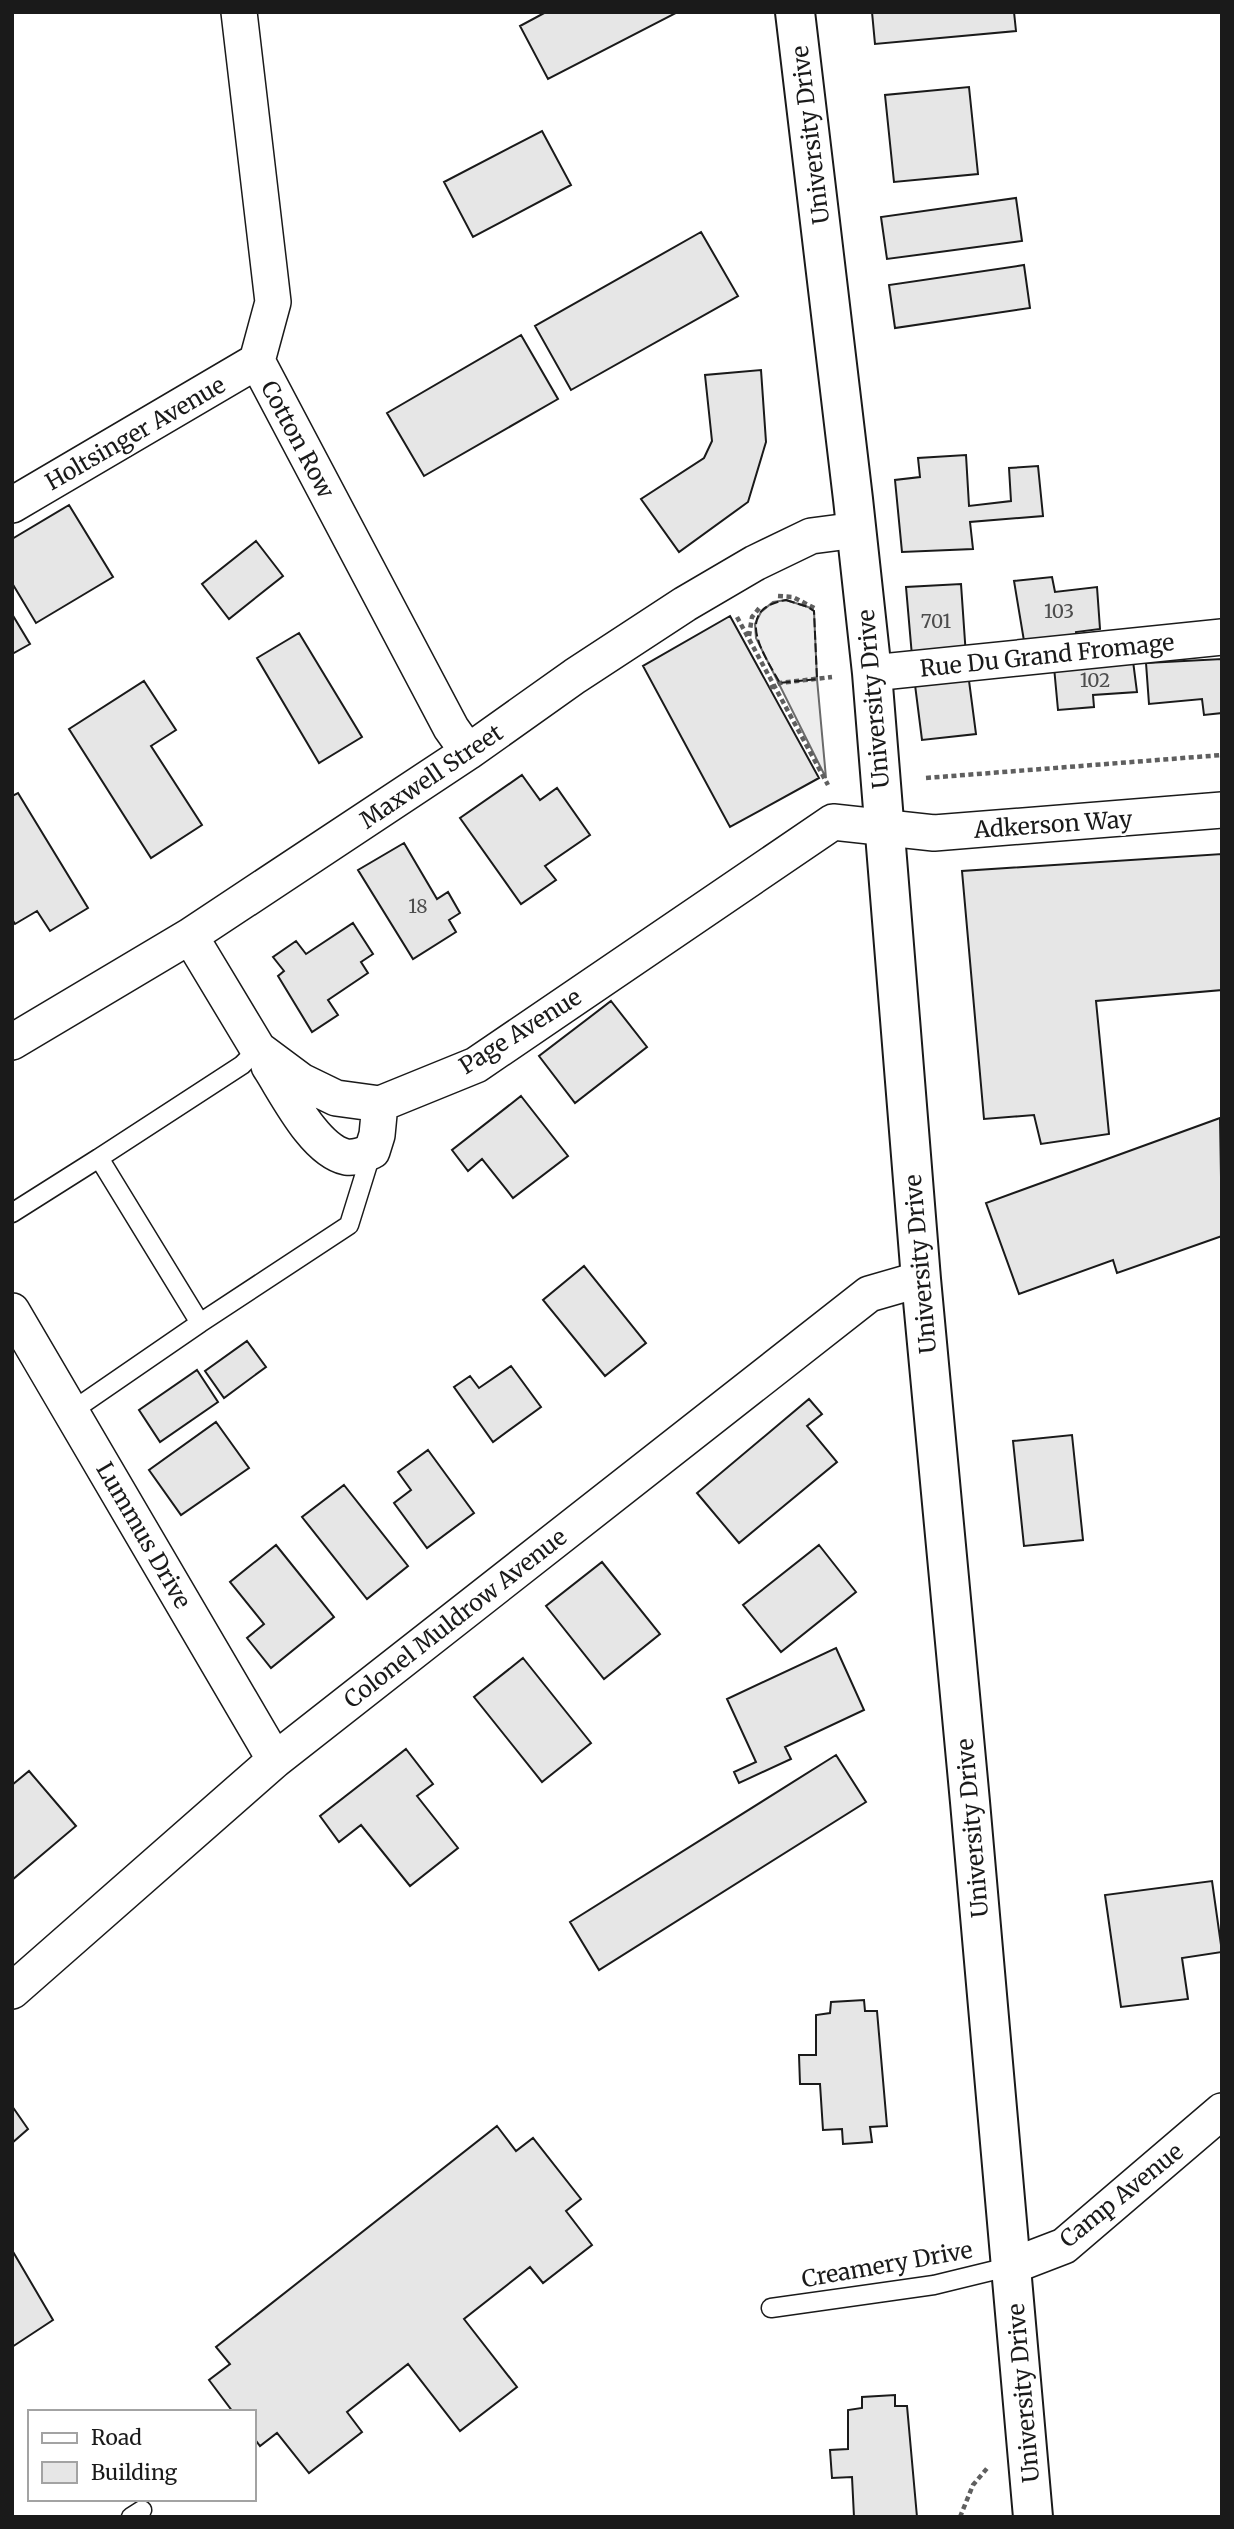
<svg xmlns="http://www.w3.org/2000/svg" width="1234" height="2529" viewBox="0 0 1234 2529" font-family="Merriweather,serif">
<rect width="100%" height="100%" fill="#fff"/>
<path fill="#ededed" stroke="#6a6a6a" stroke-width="2" d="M786,600L808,607L814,611L817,679L826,778L756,638L755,624L761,612L773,602Z"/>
<path fill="#e6e6e6" stroke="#1a1a1a" stroke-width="2" d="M546,12H676V13L548,79L520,26Z
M872,12H1014L1016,31L875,44Z
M969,87L978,174L894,182L885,95Z
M542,131L571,185L473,237L444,182Z
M1016,198L1022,241L887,259L881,217Z
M701,232L738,296L571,390L535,326Z
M1024,265L1030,308L895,328L889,285Z
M521,335L558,399L424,476L387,413Z
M761,370L766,442L748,502L679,552L641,499L704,458L712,441L705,375Z
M966,455L969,506L1011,501L1009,468L1038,466L1043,516L970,522L973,549L902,552L895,480L920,477L918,458Z
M69,505L113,577L36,623L12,583V539Z
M256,541L283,576L229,619L202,584Z
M1052,577L1055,592L1097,587L1100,629L1076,632L1077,642L1025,647L1014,581Z
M961,584L966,656H912L906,587Z
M12,614L30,644L12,654Z
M730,616L819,778L730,827L643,666Z
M299,633L362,737L319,763L257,658Z
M1222,659V713L1204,715L1202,699L1149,704L1146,663Z
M1133,661L1137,692L1093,695L1094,707L1058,710L1054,667Z
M968,673L976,734L922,740L914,677Z
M144,681L176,730L151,746L202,825L151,858L69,729Z
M522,775L540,800L557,788L590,835L545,866L556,880L521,904L460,818Z
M18,793L88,908L50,931L37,911L15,924L12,919V796Z
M404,843L437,899L448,892L460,913L449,920L456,932L413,959L358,870Z
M1222,854V990L1096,1001L1109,1134L1041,1144L1034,1115L984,1119L962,871Z
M353,923L373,954L361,962L368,973L328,1000L338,1015L312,1032L278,976L284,971L273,957L296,941L306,954Z
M611,1001L647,1047L575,1103L539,1056Z
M521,1096L568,1156L513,1198L482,1159L468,1171L452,1150Z
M1220,1118L1222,1236L1117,1273L1113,1260L1019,1294L986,1203Z
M584,1266L646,1343L605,1376L543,1300Z
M247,1341L266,1367L224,1398L205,1371Z
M511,1366L541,1407L493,1442L454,1387L470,1376L479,1388Z
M197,1370L218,1402L160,1442L139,1410Z
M809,1399L822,1414L807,1426L837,1462L739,1543L697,1493Z
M216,1422L249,1468L181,1515L149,1470Z
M1072,1435L1083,1540L1024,1546L1013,1441Z
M428,1450L474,1513L427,1548L394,1503L411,1490L398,1472Z
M344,1485L408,1566L367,1599L302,1517Z
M276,1545L334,1617L271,1668L247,1638L264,1624L230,1582Z
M819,1545L856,1592L781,1652L743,1605Z
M602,1562L660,1634L604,1679L546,1606Z
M836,1648L864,1710L785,1747L791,1759L739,1783L734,1772L756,1762L727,1699Z
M523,1658L591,1743L542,1782L474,1697Z
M406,1749L433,1784L417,1796L458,1848L410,1886L361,1825L339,1842L320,1816Z
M836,1755L866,1802L599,1970L570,1922Z
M29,1771L76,1826L12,1880V1785Z
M1212,1881L1222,1952L1182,1958L1188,1999L1121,2007L1105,1895Z
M864,2000L865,2011H877L887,2126L870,2127L872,2142L843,2144L842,2129L823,2130L820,2084H800L799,2055H816V2015L830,2013L831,2002Z
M12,2106L28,2129L12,2143Z
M497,2126L516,2151L533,2138L581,2199L566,2211L592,2245L543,2283L530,2267L464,2319L517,2387L460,2431L408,2364L347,2412L362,2432L309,2473L277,2433L260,2446L254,2438V2412H233L209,2380L230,2364L216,2347Z
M12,2250L53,2320L12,2347Z
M895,2395V2406H907L917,2517H854L852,2477L832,2478L830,2450L848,2449V2410L862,2408V2397Z"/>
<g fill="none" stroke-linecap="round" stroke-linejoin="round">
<g stroke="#1a1a1a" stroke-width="21">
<path id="service" d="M258,1049L242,1065L99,1158L200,1323L349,1225L372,1151
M12,1213L99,1158
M72,1411L200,1323
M771,2308L934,2285L1012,2266
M131,2517L142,2510"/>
</g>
<g stroke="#1a1a1a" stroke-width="38">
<path id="minor" d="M239,12L273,302L257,361L451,728L468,752
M12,505L257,361
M872,673L1222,637
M190,936L258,1049L301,1081L336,1098L380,1104L476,1065L833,822L934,833L1222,810
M12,1042L190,936L468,752L575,676L685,604L755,563L811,536L857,530
M269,1066C286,1092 314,1150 346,1157C356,1158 363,1155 372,1151L377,1135L380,1104
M12,1311L275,1760
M12,1991L275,1760L869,1294L921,1279
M1012,2266L1064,2246L1222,2111"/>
</g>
<g stroke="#1a1a1a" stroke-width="42">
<path id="tertiary" d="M795,12L853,499L872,673L921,1279L970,1802L1033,2517"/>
</g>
<path stroke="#5f5f5f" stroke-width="4.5" stroke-dasharray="5 3.5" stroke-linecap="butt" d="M778,596L793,597L816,609
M737,617L828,785
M749,636L752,617L761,606
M770,688L780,683L832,677
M926,778L1222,755
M960,2517L973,2485L989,2466"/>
<use href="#service" stroke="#fff" stroke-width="18"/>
<use href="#minor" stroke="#fff" stroke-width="35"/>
<use href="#tertiary" stroke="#fff" stroke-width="38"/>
<path stroke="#1a1a1a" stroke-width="2" stroke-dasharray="9 3.5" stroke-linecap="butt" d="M786,600L808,607L814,611L817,679L780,683C764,655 732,609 786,600Z"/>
</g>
<g text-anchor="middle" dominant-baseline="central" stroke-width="5" stroke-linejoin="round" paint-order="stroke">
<g font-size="19" fill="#4d4d4d">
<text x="1059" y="611">103</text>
<text x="936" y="621">701</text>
<text x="1095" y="680">102</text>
<text x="418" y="906">18</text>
</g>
<g font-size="23" fill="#1a1a1a" stroke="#fff">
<text transform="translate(810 135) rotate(-97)">University Drive</text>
<text transform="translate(135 433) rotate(-30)">Holtsinger Avenue</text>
<text transform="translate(298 439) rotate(62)">Cotton Row</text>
<text transform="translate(1047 655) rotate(-6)">Rue Du Grand Fromage</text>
<text transform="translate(873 699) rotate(-95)">University Drive</text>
<text transform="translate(431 776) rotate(-34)">Maxwell Street</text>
<text transform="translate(1053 824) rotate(-4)">Adkerson Way</text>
<text transform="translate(520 1031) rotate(-32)">Page Avenue</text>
<text transform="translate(920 1264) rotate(-95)">University Drive</text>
<text transform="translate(144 1535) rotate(60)">Lummus Drive</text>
<text transform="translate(455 1618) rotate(-38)">Colonel Muldrow Avenue</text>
<text transform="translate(972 1828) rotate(-95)">University Drive</text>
<text transform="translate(1121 2195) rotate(-39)">Camp Avenue</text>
<text transform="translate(887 2264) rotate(-10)">Creamery Drive</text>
<text transform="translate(1023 2393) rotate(-95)">University Drive</text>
</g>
</g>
<rect width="1234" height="2529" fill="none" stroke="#1a1a1a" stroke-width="28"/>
<rect x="28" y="2410" width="228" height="91" fill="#ffffff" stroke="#a3a3a3" stroke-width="2"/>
<rect x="42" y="2433" width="35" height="10" fill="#ffffff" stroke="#a3a3a3" stroke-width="2"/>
<text x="91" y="2445" font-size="21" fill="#1a1a1a">Road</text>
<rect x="42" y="2462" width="35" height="21" fill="#e6e6e6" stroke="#a3a3a3" stroke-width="2"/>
<text x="91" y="2480" font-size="21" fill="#1a1a1a">Building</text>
</svg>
